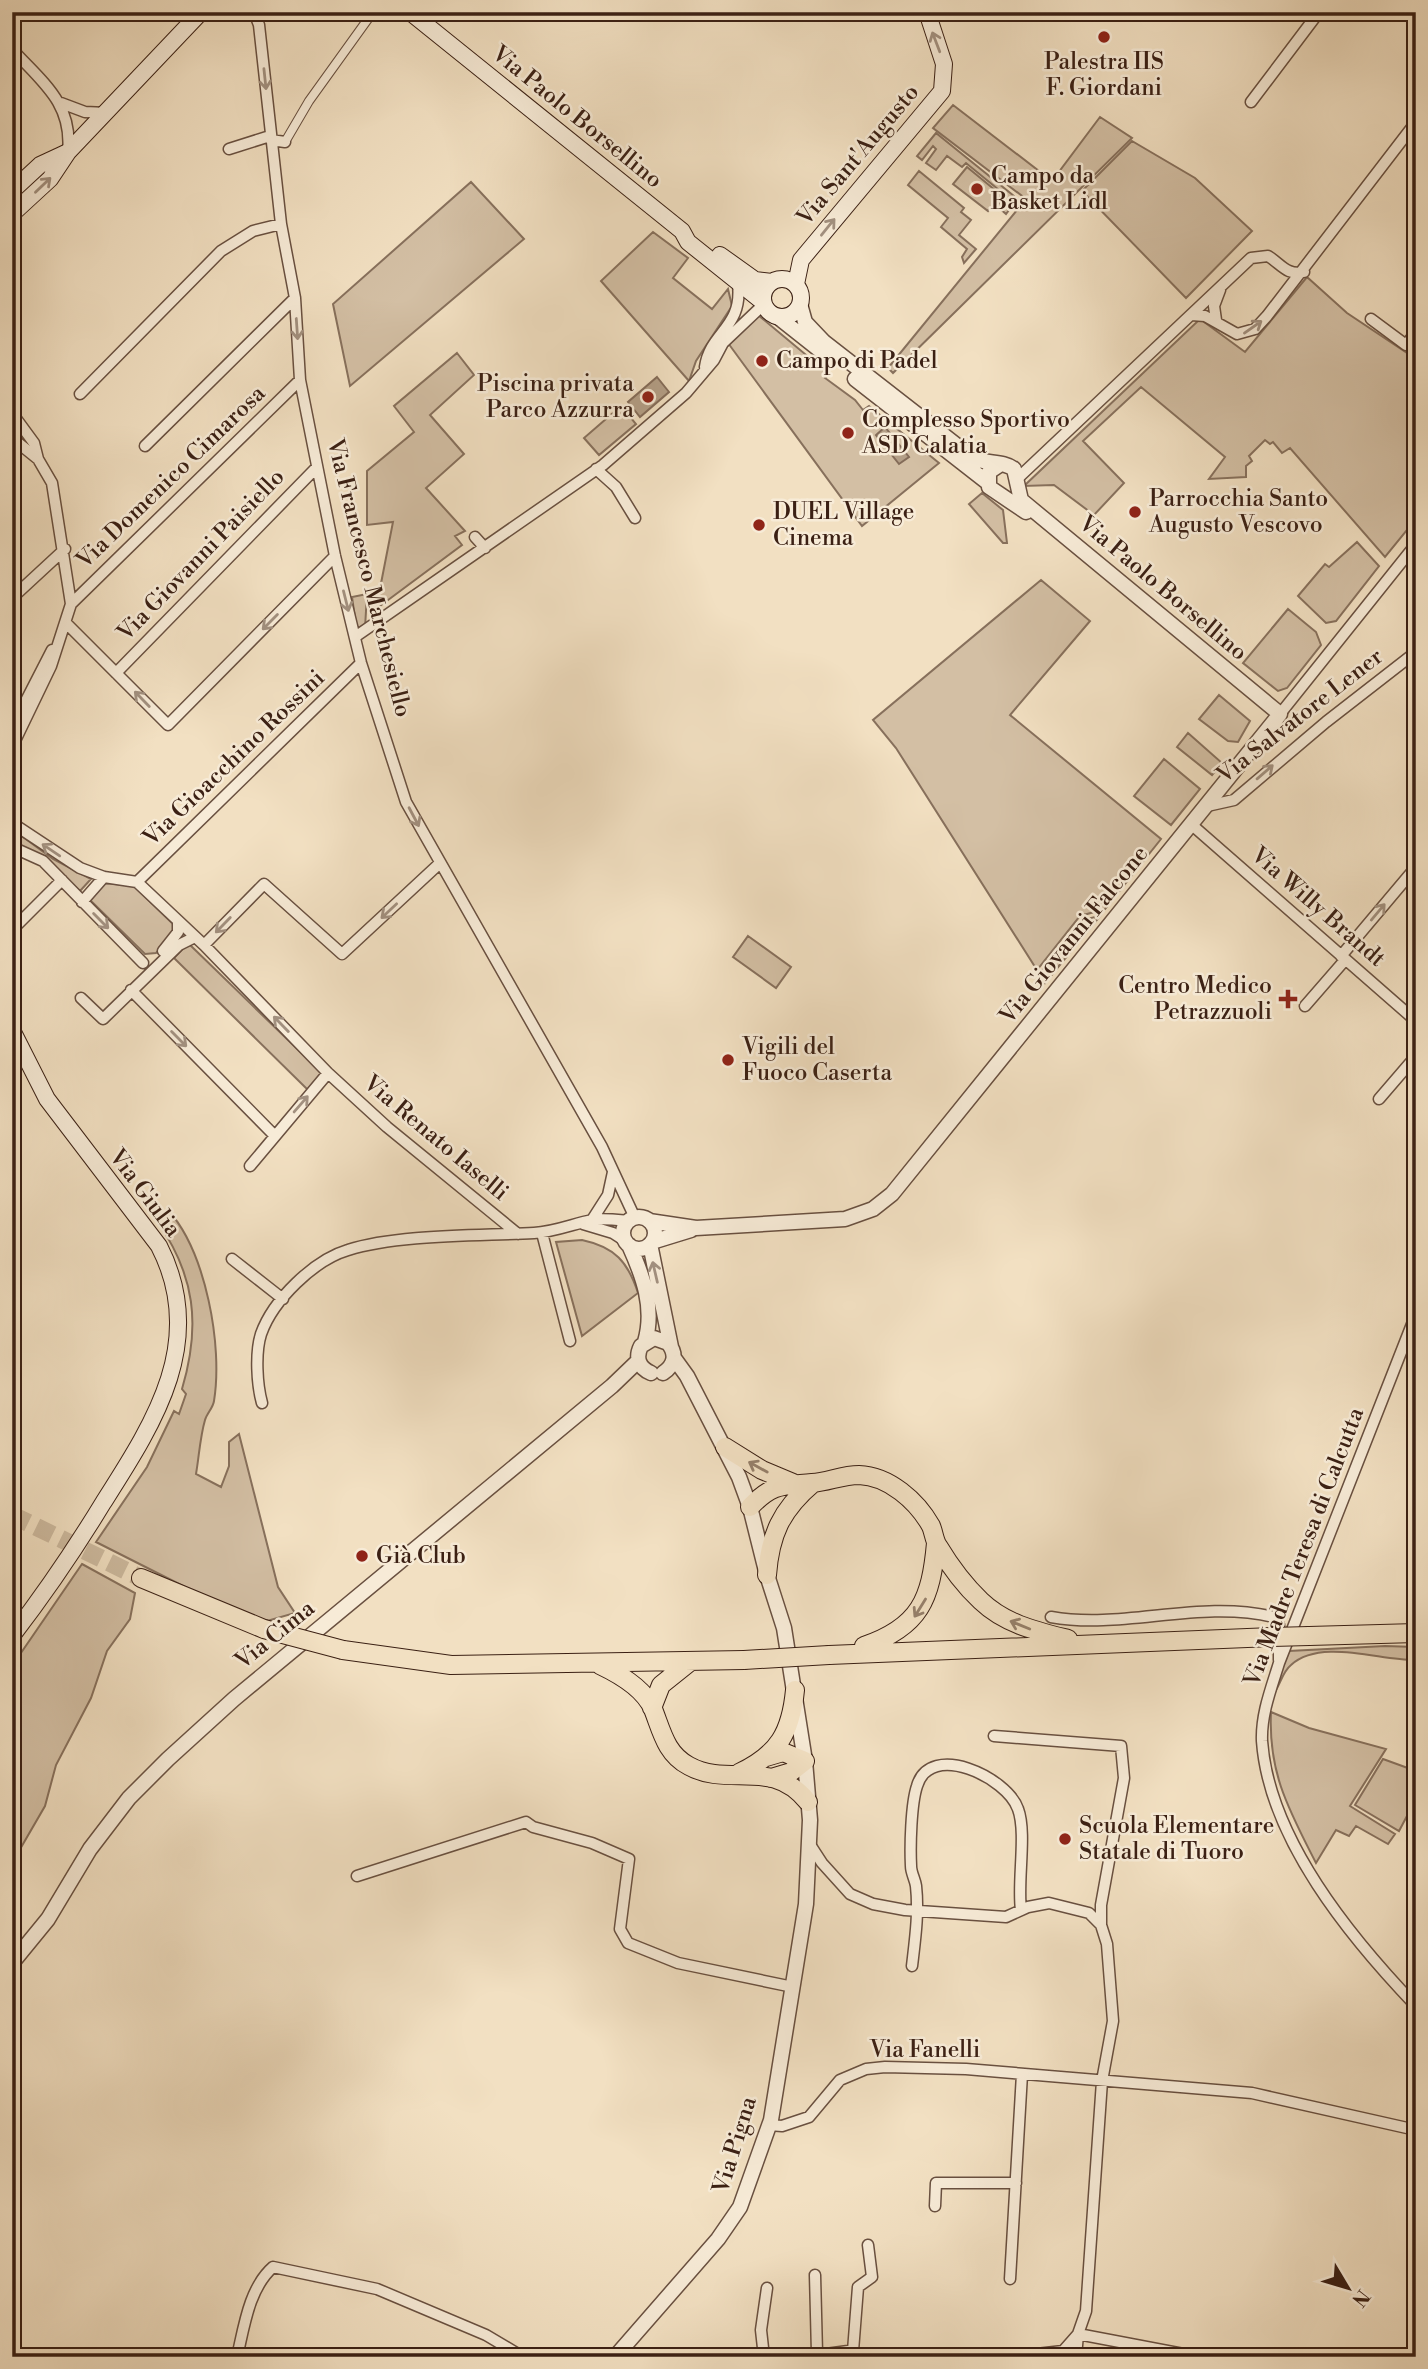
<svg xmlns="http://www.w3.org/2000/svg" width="1428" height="2369" viewBox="0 0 1428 2369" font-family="'Libre Bodoni',serif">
<rect width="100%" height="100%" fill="#f2e0c2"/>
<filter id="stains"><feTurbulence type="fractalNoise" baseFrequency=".00286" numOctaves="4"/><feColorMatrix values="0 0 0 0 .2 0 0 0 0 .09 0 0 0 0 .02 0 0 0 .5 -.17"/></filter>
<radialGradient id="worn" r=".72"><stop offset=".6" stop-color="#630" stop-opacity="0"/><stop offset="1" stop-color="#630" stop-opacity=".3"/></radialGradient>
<path fill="#d3bfa4" stroke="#87705c" stroke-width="2" d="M953,105L1052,181L1100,117L1132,138L893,373L888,368L1026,199L933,128Z
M936,133L1014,196L1015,202L1006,214L997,206L1005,195L966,163L962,167L947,156L936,170L926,163L936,149L933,146L922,160L917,156Z
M1132,141L1195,178L1252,231L1186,298L1082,191Z
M967,167L1001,195L988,211L953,184Z
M919,171L964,208L961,212L971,220L959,235L976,249L964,263L962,257L967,249L941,227L948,218L908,185Z
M471,182L524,239L350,386L333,304Z
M653,232L688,258L673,278L712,309L728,289L732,306L696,361L689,381L601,281Z
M1307,277L1347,313L1416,359V519L1385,557L1290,448L1282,453L1273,442L1270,444L1265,440L1249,456L1252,461L1246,466V477L1209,479L1225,457L1141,387L1083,441L1124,483L1094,515L1054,485L1024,486L1200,319L1245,352Z
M758,315L829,374L825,378L855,400L863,410L869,406L939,463L862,526L728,343Z
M457,353L474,375L430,415L464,454L426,488L465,531L455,536L462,545L376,609L393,522L367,525V471L414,432L394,406Z
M621,406L636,424L599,455L584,438Z
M982,493L1003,510L1007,543H1003L969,504Z
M1357,542L1379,566L1336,621L1326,623L1298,596L1325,564L1329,567Z
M1041,580L1090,621L1010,715L1161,839L1105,909L1080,916L1037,970L896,748L873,720Z
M367,594L365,628L357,632L352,597Z
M1288,609L1316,632L1321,645L1287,688L1278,691L1243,663Z
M1219,695L1250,721L1238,742L1228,741L1199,719Z
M1188,733L1222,763L1212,775L1177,747Z
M1164,759L1200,789L1171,825L1134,796Z
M12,829L53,859L91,879L80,891L45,859L12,842Z
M105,883L134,886L174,925L172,937L156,953L145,954L90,900Z
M1100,916L1045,983L1039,974L1083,920Z
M748,936L791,967L776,988L733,957Z
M188,943L322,1073L308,1090L174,958Z
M168,1210C206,1252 223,1346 214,1401C213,1408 207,1413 205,1420C200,1437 199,1457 196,1474L221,1487L229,1466V1442L239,1434L278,1587L295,1613L267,1621L197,1593L96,1542L147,1467L174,1411L179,1414L186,1394L182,1389C201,1325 195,1275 157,1221Z
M582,1240C615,1247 628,1262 638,1293L582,1336L556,1242Z
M82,1564L135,1593L130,1619L107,1651L91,1698L56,1765L45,1806L12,1863V1666Z
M1385,1646L1416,1647V1660C1381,1661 1321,1638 1291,1665C1281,1673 1280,1688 1271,1697L1289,1651Z
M1271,1712L1309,1728L1386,1749L1350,1806L1395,1834L1388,1844L1356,1826L1349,1836L1336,1830L1316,1863C1289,1810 1268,1773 1271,1712Z
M1383,1759L1416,1771V1799L1399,1831L1355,1805Z"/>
<path fill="#b49f87" stroke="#846c59" stroke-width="2" d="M657,377L669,392L640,417L628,402Z
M885,427L909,457L899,464L876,435Z"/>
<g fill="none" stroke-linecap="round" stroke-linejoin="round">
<path stroke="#cdba9f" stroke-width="18" stroke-dasharray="18 9" stroke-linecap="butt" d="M12,1515L141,1578"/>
<g stroke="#695040" stroke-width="10">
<path id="pedestrian" d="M285,142L309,101L373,12"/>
</g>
<g stroke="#695040" stroke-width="13">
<path id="minor" d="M254,12L259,25L281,224L295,298L300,380L335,556L361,663L406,802L602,1147L635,1218
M12,49C42,82 73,103 68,152
M1251,102L1319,12
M61,103L85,112L107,113
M271,140L285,142
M229,149L270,136
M1191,315L1205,316L1237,334L1255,329L1267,316L1416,122
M1371,319L1406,345L1416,332
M1216,320L1214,306L1220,290
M705,367C710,332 743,328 738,284
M80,394L221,251L253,231L281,224
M12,413L34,443L38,459L52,483L71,604L51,666L12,747
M12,438L38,459
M145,446L295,298
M596,469L616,487L635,518
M1018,478L1251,258L1268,256C1281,264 1287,276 1304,272
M475,537L485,548
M12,598L65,549
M71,604L300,380
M66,623L168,725L335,556
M355,637L603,465L686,393L714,360L723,343L764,304
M116,673L317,467
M1280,714L1416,544
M12,728L52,650
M1207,806L1234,800L1326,722L1416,652
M12,823L80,868L104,877L137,882L204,945L328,1073L387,1127L518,1234
M1192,825L1416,1021
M12,847L43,861L143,963
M137,882L361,663
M82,902L104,877
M12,930L62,880
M204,945L264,884L342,954L439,864
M163,951L178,932V921
M1341,956L1416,867
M131,990L275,1136
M81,998L103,1019L179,945L195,937
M1305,1006L1345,960
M1379,1099L1416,1056
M250,1166L328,1073
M592,1220L608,1195L613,1172
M583,1224L613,1233L627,1242
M542,1233L570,1341
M232,1259L283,1299
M1416,1314L1279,1663C1271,1689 1261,1714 1262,1741C1269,1839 1351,1938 1416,2006
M262,1403C257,1385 255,1353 261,1334C273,1300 314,1260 348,1250C398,1234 480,1236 534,1233C554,1232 573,1224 592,1220C603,1218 618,1220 629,1221
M1051,1617C1124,1630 1199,1599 1274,1617L1279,1625V1660
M994,1736L1121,1746L1124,1778L1101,1905V1925
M809,1843L822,1863L850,1894L873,1904L905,1910L1006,1917L1028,1907L1049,1903L1089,1913L1101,1925L1107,1944L1113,2021L1102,2081L1086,2311L1078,2334L1076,2357
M357,1876L526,1822L533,1827L592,1843L629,1859L620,1929L628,1943L678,1963L793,1987
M912,1966C915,1940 919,1913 916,1886C915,1879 911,1873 911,1866C910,1846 911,1804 917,1786C930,1741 1007,1777 1018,1809C1027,1833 1017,1882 1021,1910
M769,2125L782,2126L809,2117L840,2080L866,2069L885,2067L966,2069L1252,2093L1416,2130
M935,2206L936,2183H1016
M815,2275L817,2353
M1010,2279L1022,2074
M1078,2334L1199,2357
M853,2351L858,2287L872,2277L868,2245
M237,2357C244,2327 249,2288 273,2267L377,2289L486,2335L523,2357
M764,2357L761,2330L767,2288
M804,2357L848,2351L891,2357
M1010,2357L1063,2351L1078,2334
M1410,2357L1416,2346"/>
</g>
<g stroke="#695040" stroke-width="17">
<path id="tertiary" d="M778,317L826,355
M855,379L987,482
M1001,464L989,472V487L1026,512
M623 1233a16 16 0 1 1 32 0a16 16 0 1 1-32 0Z
M649,1221L696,1228L845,1219L873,1209L892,1194L1280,714L1021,500L1014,469C1001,459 983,466 969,455L824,342L805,322L800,304
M652,1242L691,1230
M650,1244L671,1347
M629,1245C643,1276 655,1308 645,1342
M651,1373C639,1368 635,1358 641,1346L654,1338L668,1343C677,1354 675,1365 663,1373
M12,1963L48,1919L90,1849L129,1798L168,1759L234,1699L612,1386L638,1361
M615,2357L718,2239L740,2207L771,2120L806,1904L810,1820L805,1761L784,1628L767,1575L750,1507L739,1477L687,1376L674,1358"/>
</g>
<g stroke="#3b2014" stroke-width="18">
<path id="secondary" d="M410,12L682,231L688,242L763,302
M12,191L40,165L68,152
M12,214L50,179L68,152L201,12
M720,255L755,280L772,282
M763 298a19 19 0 1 1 38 0a19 19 0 1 1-38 0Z
M796,284L801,260L942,91L944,64L927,12
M12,1030L47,1099L159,1246C208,1341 154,1423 103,1503C75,1549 45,1593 12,1636"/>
</g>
<g stroke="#3b2014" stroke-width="20">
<path id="trunk" d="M725,1447L762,1470L793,1483
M750,1507C773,1483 782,1486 812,1483C828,1482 842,1475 859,1475C889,1476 917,1501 931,1526C934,1533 934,1540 938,1546C950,1566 964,1585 981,1601C1005,1624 1036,1631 1068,1639
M767,1575C770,1535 781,1510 813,1483
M141,1578L264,1629
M1309,1636L1416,1633
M864,1646C920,1627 931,1599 936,1543
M343,1650L451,1665L744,1660
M829,1655L1272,1637
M600,1665C619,1674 644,1688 653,1709C662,1732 666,1754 689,1766C729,1788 772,1757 808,1802
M652,1708L661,1685L691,1661
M766,1757L783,1752L805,1761L791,1772L771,1778
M739,1773C779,1754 791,1732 795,1690"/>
</g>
<use href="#pedestrian" stroke="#f7ebd7" stroke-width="8"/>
<use href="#minor" stroke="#f7ebd7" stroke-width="10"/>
<use href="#tertiary" stroke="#f7ebd7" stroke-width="14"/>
<use href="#secondary" stroke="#f7ebd7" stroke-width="16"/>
<use href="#trunk" stroke="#f2e0c2" stroke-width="18"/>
<g stroke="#3b2014" stroke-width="20" stroke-linecap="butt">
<path id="trunk-bridge" d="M264,1629L343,1650
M1272,1637L1309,1636
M744,1660L829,1655"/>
</g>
<use href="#trunk-bridge" stroke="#f2e0c2" stroke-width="18"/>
</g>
<defs><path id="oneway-shaft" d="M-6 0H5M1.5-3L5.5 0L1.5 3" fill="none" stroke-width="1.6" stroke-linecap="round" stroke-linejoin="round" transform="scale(1.75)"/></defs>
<g stroke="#a2907f">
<use href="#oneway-shaft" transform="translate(936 42) rotate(-111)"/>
<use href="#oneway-shaft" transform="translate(265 79) rotate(84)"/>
<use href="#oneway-shaft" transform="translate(43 185) rotate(-44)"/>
<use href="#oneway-shaft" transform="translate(828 227) rotate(-51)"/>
<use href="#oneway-shaft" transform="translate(1253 327) rotate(-35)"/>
<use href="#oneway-shaft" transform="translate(297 329) rotate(86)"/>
<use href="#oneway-shaft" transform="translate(346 601) rotate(76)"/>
<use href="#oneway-shaft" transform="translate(270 622) rotate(135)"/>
<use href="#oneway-shaft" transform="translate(142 699) rotate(-134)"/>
<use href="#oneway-shaft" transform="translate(1265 772) rotate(-41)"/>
<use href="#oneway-shaft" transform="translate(414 817) rotate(62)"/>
<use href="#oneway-shaft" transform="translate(51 850) rotate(-146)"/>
<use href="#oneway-shaft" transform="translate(389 911) rotate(137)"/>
<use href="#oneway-shaft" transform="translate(1378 912) rotate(-50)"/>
<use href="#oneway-shaft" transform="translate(101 921) rotate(45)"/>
<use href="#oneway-shaft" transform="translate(223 925) rotate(134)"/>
<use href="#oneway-shaft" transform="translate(281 1024) rotate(-134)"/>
<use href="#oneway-shaft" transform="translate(179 1039) rotate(45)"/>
<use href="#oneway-shaft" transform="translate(301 1104) rotate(-49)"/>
<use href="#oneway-shaft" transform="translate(655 1272) rotate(-103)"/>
</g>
<g stroke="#96806b">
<use href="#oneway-shaft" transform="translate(758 1467) rotate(-151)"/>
<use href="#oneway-shaft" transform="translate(920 1608) rotate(122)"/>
<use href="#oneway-shaft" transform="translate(1020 1625) rotate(-158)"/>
</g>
<g fill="#8f2418" stroke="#f7ebd7" stroke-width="2.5">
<circle cx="1104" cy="37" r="7"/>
<circle cx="977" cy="189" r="7"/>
<circle cx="762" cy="361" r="7"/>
<circle cx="648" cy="397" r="7"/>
<circle cx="848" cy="433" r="7"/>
<circle cx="1135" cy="512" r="7"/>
<circle cx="759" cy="525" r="7"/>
<path d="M1284.5 988.5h7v7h7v7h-7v7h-7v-7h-7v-7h7z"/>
<circle cx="728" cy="1060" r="7"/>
<circle cx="362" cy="1556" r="7"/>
<circle cx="1065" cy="1839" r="7"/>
</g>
<g text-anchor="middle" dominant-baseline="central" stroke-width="5" stroke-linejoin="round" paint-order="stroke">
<g font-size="23" fill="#3b2014" stroke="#f7ebd7" text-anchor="start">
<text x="1104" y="62" text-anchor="middle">Palestra IIS<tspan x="1104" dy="26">F. Giordani</tspan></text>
<text x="991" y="176">Campo da<tspan x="991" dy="26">Basket Lidl</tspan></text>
<text x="776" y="361">Campo di Padel</text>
<text x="634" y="384" text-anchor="end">Piscina privata<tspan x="634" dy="26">Parco Azzurra</tspan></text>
<text x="862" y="420">Complesso Sportivo<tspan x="862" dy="26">ASD Calatia</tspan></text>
<text x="1149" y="499">Parrocchia Santo<tspan x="1149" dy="26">Augusto Vescovo</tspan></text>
<text x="773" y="512">DUEL Village<tspan x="773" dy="26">Cinema</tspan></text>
<text x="1272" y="986" text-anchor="end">Centro Medico<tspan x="1272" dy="26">Petrazzuoli</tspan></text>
<text x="742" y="1047">Vigili del<tspan x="742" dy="26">Fuoco Caserta</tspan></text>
<text x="376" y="1556">Già Club</text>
<text x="1079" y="1826">Scuola Elementare<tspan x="1079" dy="26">Statale di Tuoro</tspan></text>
</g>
<g font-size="23" fill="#3b2014" stroke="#f7ebd7">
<text transform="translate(577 117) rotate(39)">Via Paolo Borsellino</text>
<text transform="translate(858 155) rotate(-50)">Via Sant'Augusto</text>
<text transform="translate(171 477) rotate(-44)">Via Domenico Cimarosa</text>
<text transform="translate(201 555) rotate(-46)">Via Giovanni Paisiello</text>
<text transform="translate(369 578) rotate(76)">Via Francesco Marchesiello</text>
<text transform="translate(1163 588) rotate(40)">Via Paolo Borsellino</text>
<text transform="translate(1300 716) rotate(-38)">Via Salvatore Lener</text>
<text transform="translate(234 758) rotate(-44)">Via Gioacchino Rossini</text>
<text transform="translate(1318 907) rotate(41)">Via Willy Brandt</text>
<text transform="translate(1074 935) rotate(-51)">Via Giovanni Falcone</text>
<text transform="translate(436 1138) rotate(40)">Via Renato Iaselli</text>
<text transform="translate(145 1193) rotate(53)">Via Giulia</text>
<text transform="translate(1304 1547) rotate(-69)">Via Madre Teresa di Calcutta</text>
<text transform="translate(275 1635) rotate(-39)">Via Cima</text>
<text x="925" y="2050">Via Fanelli</text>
<text transform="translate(735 2145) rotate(-73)">Via Pigna</text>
</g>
</g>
<rect width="1428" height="2369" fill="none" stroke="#f2e0c2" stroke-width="42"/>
<rect x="14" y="14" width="1400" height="2341" fill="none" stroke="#3b2014" stroke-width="3.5"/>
<rect x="21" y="21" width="1386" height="2327" fill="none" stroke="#3b2014" stroke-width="2"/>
<g transform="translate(1348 2288) rotate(128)" stroke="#f7ebd7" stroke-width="5" paint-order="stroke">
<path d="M0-5L12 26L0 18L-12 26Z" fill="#3b2014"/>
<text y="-10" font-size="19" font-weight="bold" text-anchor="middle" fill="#3b2014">N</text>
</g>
<rect width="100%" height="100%" filter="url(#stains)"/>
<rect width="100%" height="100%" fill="url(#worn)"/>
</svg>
